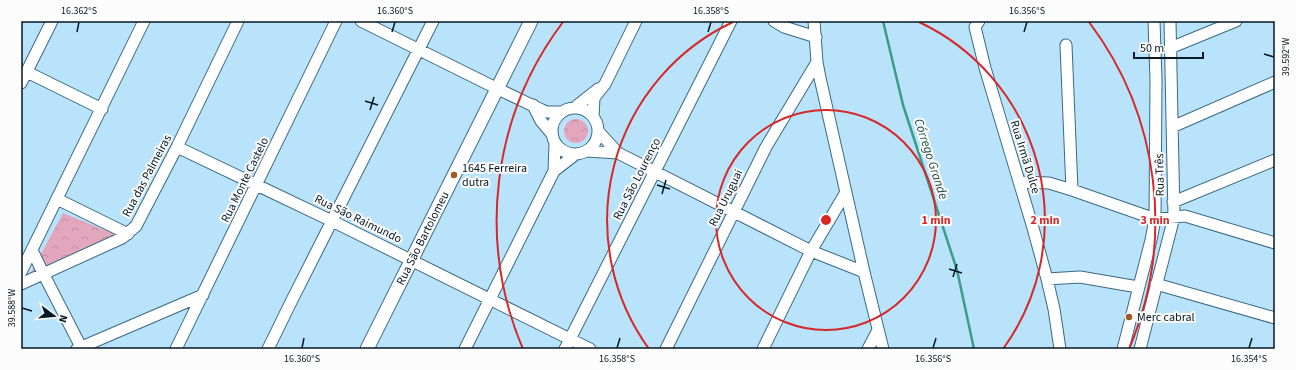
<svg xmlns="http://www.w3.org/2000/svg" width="1296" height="370" viewBox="0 0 1296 370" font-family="'Source Sans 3',sans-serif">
<defs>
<pattern id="park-crowns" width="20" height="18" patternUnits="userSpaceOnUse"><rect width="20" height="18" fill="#e3a7bd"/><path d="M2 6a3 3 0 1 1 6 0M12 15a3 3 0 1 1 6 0" fill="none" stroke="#c18fa2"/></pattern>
</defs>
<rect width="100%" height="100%" fill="#b9e2fb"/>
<path fill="url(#park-crowns)" d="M564 131a12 12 0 1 1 24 0a12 12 0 1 1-24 0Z
M63,213L117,235L30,274Z"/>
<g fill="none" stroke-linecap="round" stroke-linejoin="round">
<path stroke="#399d87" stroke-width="2.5" d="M883,21L903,105L957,270L974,349"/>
<g stroke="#396a85" stroke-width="13">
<path id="minor" d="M361,21L498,89L542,110L547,112H562
M774,21L784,27L816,37
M814,21L817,62L820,78L864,272L883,349
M979,21L975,27L985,68L1033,228L1047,279L1054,309L1060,349
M1066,45L1072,190
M1170,48L1236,21
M27,72L102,109
M21,83L52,21
M533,105L541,121L552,134
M574,108L598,89
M552 131a23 23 0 1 1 46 0a23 23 0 1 1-46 0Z
M593,117L594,98L605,84L636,21
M1172,127L1275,82
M598,131L618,153L811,251L864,272
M177,147L332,221L590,349
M587,151L618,153
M554,171L576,154
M1019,182L1049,183L1072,190L1155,219L1185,216L1275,243
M57,199L128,234
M1173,202L1275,160
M32,250L43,273L81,347
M21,272L144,21
M1047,279L1080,277L1138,287
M21,284L122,238L136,226L177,147L238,21
M1156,284L1275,318
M77,349L203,295
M176,349L336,21
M268,349L290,304L433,21
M465,349L554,171L555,143
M565,349L731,21
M666,349L766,147L817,62
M763,349L811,251L846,192
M868,349L878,330
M1123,349L1151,240L1155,219L1156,80L1154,21
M1140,349L1174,217L1170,21"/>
</g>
<g stroke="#396a85" stroke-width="15">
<g id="tertiary">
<path id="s1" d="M367,349L531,21"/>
</g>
</g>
<use href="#minor" stroke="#fff" stroke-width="11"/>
<use href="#tertiary" stroke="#fff" stroke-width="13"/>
</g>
<path fill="none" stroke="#051823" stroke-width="1.5" d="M77,32L79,22M392,32L395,22M708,32L711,22M1024,32L1027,22M1264,54L1274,57M365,101L378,105M370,110L374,97M657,185L670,189M662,194L666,180M949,269L962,273M953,277L957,264M22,308L32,311M302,348L304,338M617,348L620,338M933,348L936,338M1249,348L1252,338"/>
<g fill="none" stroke="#d62828" stroke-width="2">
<circle cx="826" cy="220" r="110"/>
<path d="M649 349A219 219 0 0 1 733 22M919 22A219 219 0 0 1 1003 349"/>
<path d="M523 349A329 329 0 0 1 563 22M1089 22A329 329 0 0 1 1129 349"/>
</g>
<g fill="#9d5b28" stroke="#fcfcfc" stroke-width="1.5">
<circle cx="454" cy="175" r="4"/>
<circle cx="1129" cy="317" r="4"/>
</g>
<g text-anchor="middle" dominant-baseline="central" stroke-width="4" stroke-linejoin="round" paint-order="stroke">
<g font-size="12" fill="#051823" stroke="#fcfcfc">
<text transform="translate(1025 157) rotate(73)">Rua Irmã Dulce</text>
<text transform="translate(1160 175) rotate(-91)">Rua Três</text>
<text transform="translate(147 176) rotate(-62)">Rua das Palmeiras</text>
<text transform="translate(637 179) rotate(-63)">Rua São Lourenço</text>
<text transform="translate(245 180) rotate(-64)">Rua Monte Castelo</text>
<text transform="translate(726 198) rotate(-64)">Rua Uruguai</text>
<text transform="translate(358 219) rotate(26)">Rua São Raimundo</text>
<text stroke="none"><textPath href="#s1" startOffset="124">Rua São Bartolomeu</textPath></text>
</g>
<g font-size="12" fill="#051823" stroke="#fcfcfc" text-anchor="start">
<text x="462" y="168">1645 Ferreira<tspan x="462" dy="14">dutra</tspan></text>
<text x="1137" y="317">Merc cabral</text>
</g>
<g font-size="13" font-style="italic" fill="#1b473c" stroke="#fcfcfc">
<text transform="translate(931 159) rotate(72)">Córrego Grande</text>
</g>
</g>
<circle cx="826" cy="220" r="6" fill="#d62828" stroke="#fcfcfc" stroke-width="2"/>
<g font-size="12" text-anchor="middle" font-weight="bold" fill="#d62828" stroke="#fcfcfc" stroke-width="4" stroke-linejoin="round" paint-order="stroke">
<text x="936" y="224">1 min</text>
<text x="1045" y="224">2 min</text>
<text x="1155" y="224">3 min</text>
</g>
<rect width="1296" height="370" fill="none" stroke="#fcfcfc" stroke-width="44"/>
<g transform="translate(54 316) rotate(106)" stroke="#fcfcfc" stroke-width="3" paint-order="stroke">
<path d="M0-3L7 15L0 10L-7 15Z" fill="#051823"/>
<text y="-6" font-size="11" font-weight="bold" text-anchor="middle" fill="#051823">N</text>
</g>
<path d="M1134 52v6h69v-6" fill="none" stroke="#051823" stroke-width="2"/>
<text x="1140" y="52" font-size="12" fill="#051823" stroke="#fcfcfc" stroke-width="3" paint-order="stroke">50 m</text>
<rect x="22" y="22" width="1252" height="326" fill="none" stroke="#051823" stroke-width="1.5"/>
<g font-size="10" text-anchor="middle" fill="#051823">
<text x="79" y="14">16.362°S</text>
<text x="395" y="14">16.360°S</text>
<text x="711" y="14">16.358°S</text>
<text x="1027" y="14">16.356°S</text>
<text transform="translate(1285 57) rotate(-90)" y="4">39.592°W</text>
<text transform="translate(11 308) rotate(-90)" y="4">39.588°W</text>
<text x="302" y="362">16.360°S</text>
<text x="617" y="362">16.358°S</text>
<text x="933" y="362">16.356°S</text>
<text x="1249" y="362">16.354°S</text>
</g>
</svg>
